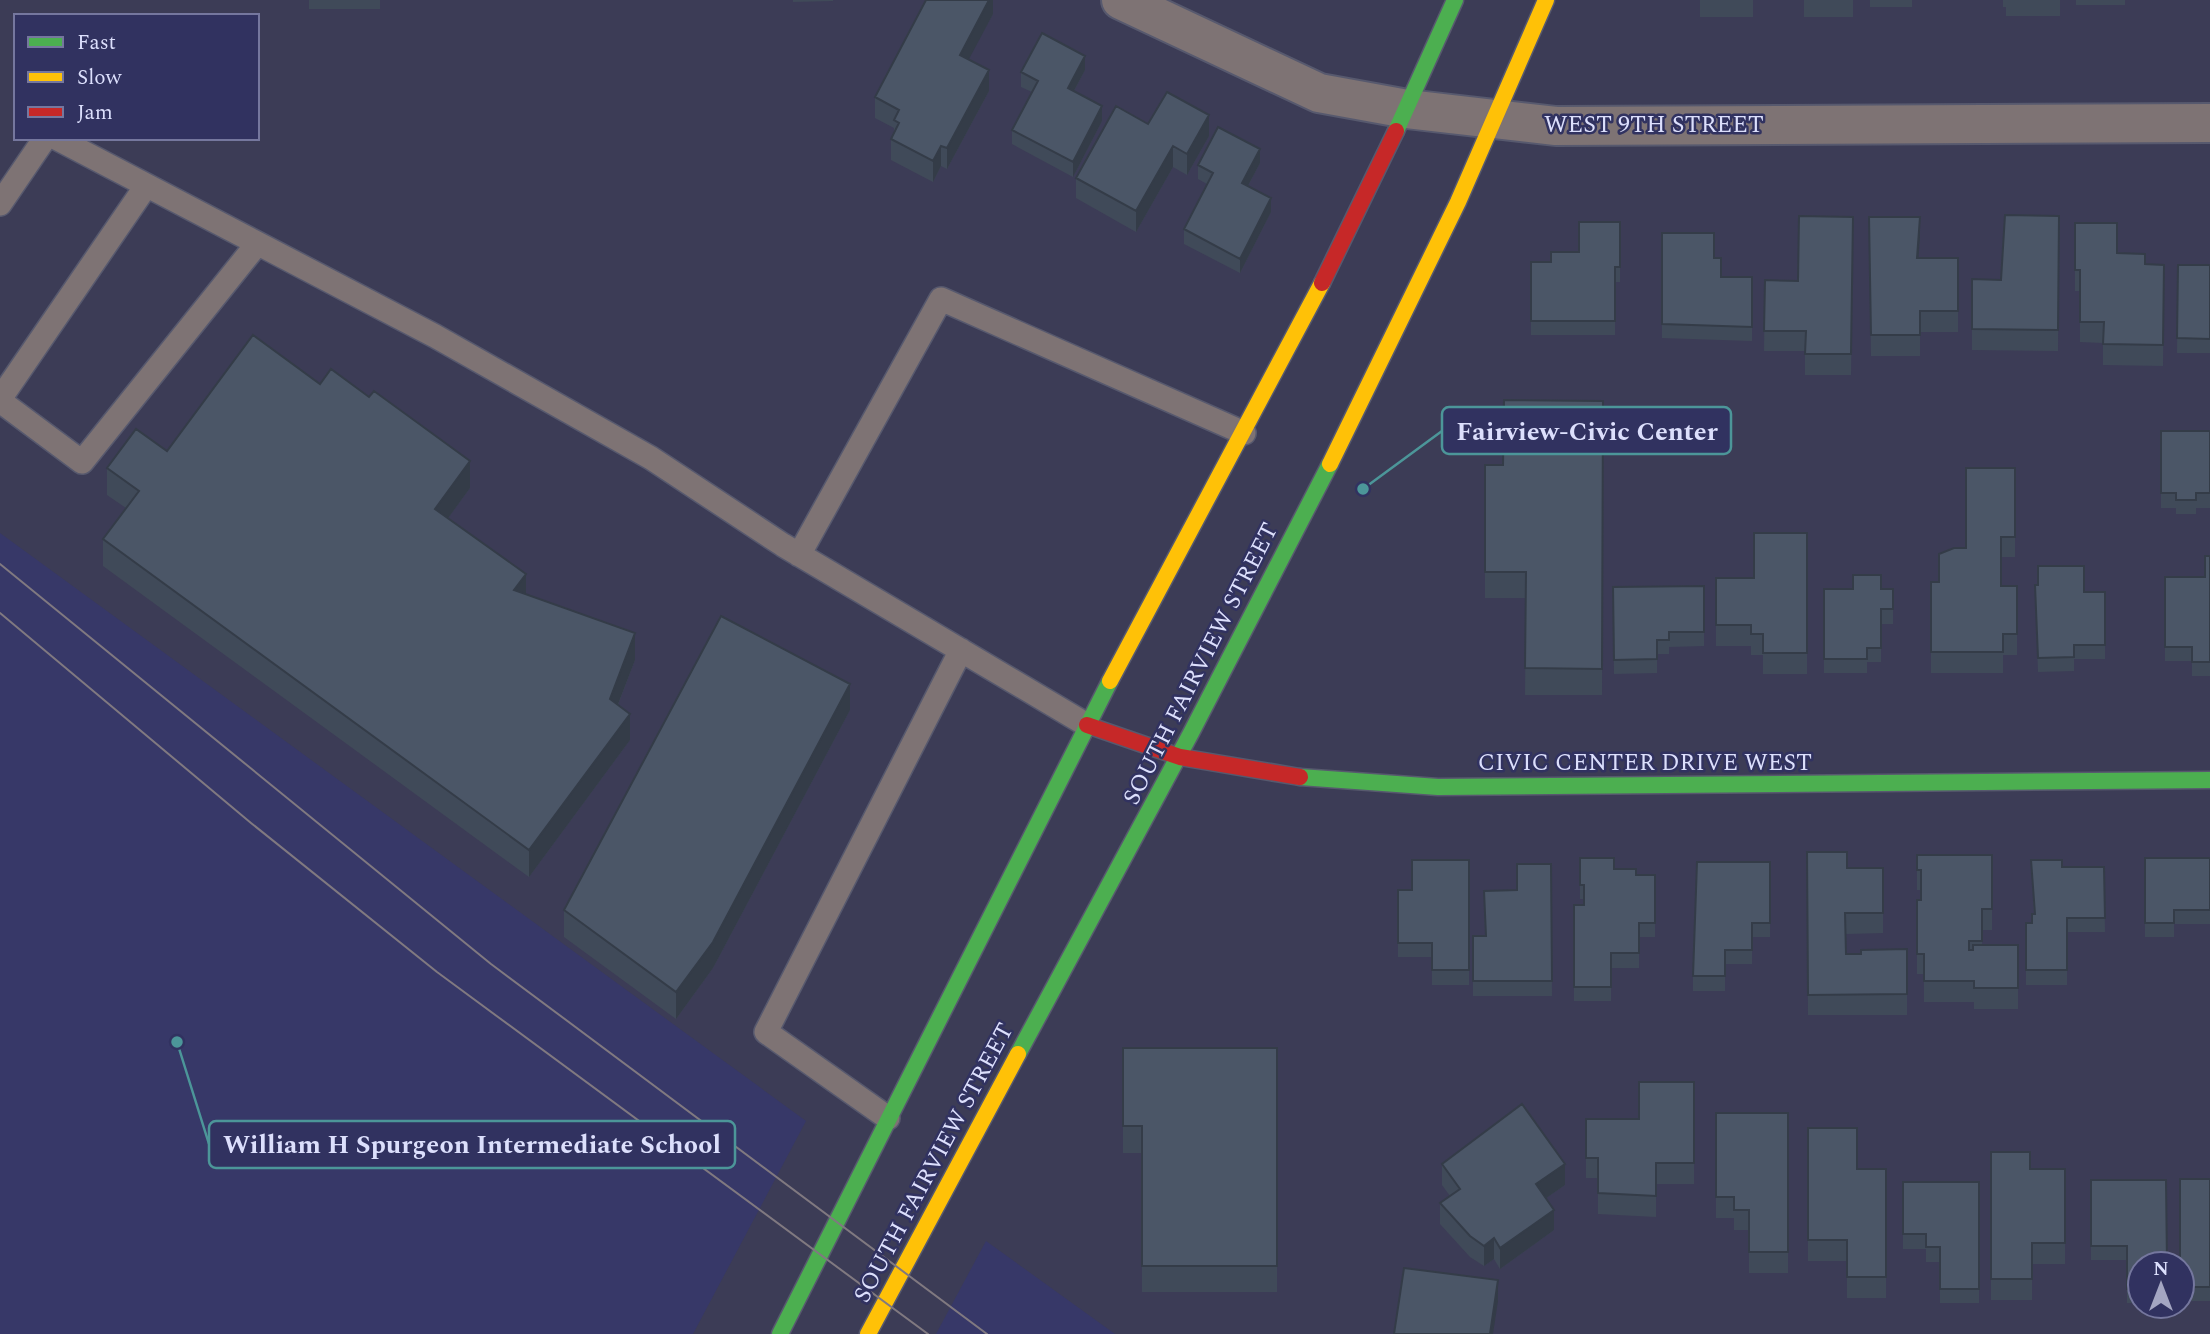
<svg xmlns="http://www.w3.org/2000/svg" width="2210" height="1334" viewBox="0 0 2210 1334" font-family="Spectral,serif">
<rect width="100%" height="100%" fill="#3c3c56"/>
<path fill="#373868" d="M0,533L806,1121L693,1334H0Z
M986,1241L1115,1334H936Z"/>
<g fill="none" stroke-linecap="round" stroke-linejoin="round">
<g stroke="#57596e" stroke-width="26">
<path id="lane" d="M56,138L435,336L651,458L783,545L1087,725
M0,204L45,138
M0,399L146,186
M0,401L82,462L257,244
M799,555L941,299L1244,433
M888,1118L766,1032L961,650"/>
</g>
<g stroke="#57596e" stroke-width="42">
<path id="street" d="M1121,0L1319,93L1407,109L1556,126L2210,123"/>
</g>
<g stroke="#57596e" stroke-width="19">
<path id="fast" d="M1396,131L1455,0
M1300,777L1438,787L2210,780
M1018,1054L1191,733L1330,464
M780,1334L1110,681"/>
</g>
<g stroke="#57596e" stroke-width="19">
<path id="slow" d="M1330,464L1458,202L1546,0
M1110,681L1322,283
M868,1334L1018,1054"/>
</g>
<g stroke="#57596e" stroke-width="19">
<path id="jam" d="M1322,283L1396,131
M1087,725L1180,757L1300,777"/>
</g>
<use href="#lane" stroke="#7e7374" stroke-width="23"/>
<use href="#street" stroke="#7e7374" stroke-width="38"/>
<use href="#fast" stroke="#4caf50" stroke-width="16"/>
<use href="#slow" stroke="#ffc107" stroke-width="16"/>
<use href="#jam" stroke="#c62828" stroke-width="16"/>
<path stroke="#807980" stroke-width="2" d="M0,564L491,964L987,1334
M0,613L251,823L437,972L928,1334"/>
</g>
<path fill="#404a59" d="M309,0H380V9H309Z
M793,0H833V1L793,2Z
M993,0V14L968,59L989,91L947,169L941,166L933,182L891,160V139L894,133V128L875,118V97Z
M1700,0H1753V17H1700Z
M1804,0H1853V17H1804Z
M1870,0H1912V7H1870Z
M2003,0H2060V16H2006V7H2003Z
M2076,0H2125V5H2076Z
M1085,70L1074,91L1102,121L1073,177L1012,144V130L1032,92L1021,87V72Z
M1148,124L1209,136L1187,175L1173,167L1136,232L1076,198V178Z
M1260,163L1248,186L1271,212L1240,273L1184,244V229L1207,184L1198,179V165Z
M2059,216L2058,351L1972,350V279L2001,280Z
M1869,217L1920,237L1918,258H1958V332H1920V356H1871Z
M1620,222V282H1615V335H1531V262H1551L1579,252Z
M2075,223L2117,253L2145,264L2164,265L2163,366L2103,365V343L2080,342V291H2075Z
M1662,233L1714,258L1721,277H1752V341L1662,338Z
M1853,237L1851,375H1805V351H1764L1765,280L1798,281Z
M2178,265H2210V353H2177Z
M320,384L470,488L448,518L526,595L635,660L618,705L630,740L529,877L103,566V539L126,508L107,495V468L167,451Z
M1603,401L1602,695H1525L1526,598H1485V465H1503Z
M2161,431H2210V508H2196V514H2176V508H2161Z
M2015,468V557H2001V586H2017V655H2003V673H1931V582H1939L1966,548Z
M1807,533V674H1763V655H1751V646H1716V578H1754Z
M2210,556V676H2192V661H2165V577H2205Z
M2035,585L2084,592H2105V659H2074V671L2038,672Z
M1704,586V646L1669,647V654H1657V673L1614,674L1613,587Z
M1824,589H1893V624H1881V662H1867V673H1824Z
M850,710L713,968L676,1019L564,937V910Z
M1807,852L1847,868H1883V933L1846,934V954H1861L1907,949V1015H1808Z
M1917,855H1992V930H1982V945H2018V1009H1974V1002H1924V974H1917V900H1921V890H1917Z
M1580,858L1636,875H1655V937H1639V968H1611V1001H1574V905H1584V899H1580Z
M2145,858H2210V924H2174V937H2145Z
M1469,860V985H1432V957H1398V890H1412Z
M2031,860L2062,867H2104L2105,932H2067V985H2026V923H2032L2034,914Z
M1770,862V937H1752V964H1725V991H1693V976Z
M1551,864L1552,996H1473V936H1485L1484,891L1517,890Z
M1123,1048H1277V1292H1142V1153H1123Z
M1694,1082V1184H1656V1217L1598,1214V1178H1586V1119H1639Z
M1716,1113H1788V1273H1749V1230H1734V1218H1716Z
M1808,1128L1857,1169H1886V1298H1847V1261H1808Z
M1991,1152L2030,1169H2065V1264H2032V1300H1991Z
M1442,1164L1565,1185L1546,1198L1554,1230L1500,1269L1494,1259L1484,1266L1470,1257L1440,1224V1203L1450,1196L1442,1185Z
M2210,1179V1301H2182V1264Z
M2091,1180L2140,1264V1303H2127V1260H2091Z
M1903,1182H1979V1303H1940V1262H1926V1249H1903Z"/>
<path fill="#343c48" d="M989,0H993V14L960,76V55Z
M1085,56V70L1068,102V88Z
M989,70V91L947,169V148Z
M1102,106V121L1073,177V162Z
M1209,115V136L1187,175V154Z
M941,146V166L933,182V161Z
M1173,146V167L1136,232V211Z
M1260,149V163L1242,197V183Z
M1271,198V212L1240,273V259Z
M1920,217V237L1917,278V258Z
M470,461V488L435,536V509Z
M526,574V600L514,590Z
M635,633V660L610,725V699Z
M850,684V710L713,968L676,1019V992Z
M630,714V740L529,877V850Z
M1565,1164V1185L1536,1205V1184Z
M1554,1210V1230L1500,1269V1248Z
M1494,1238V1259L1484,1266V1246Z
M1498,1280V1301L1493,1334H1490Z"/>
<path fill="#4b5667" stroke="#343c48" stroke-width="2" d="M926,0H989L960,55L989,70L947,148L941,146L933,161L891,139L899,123L894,120L899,110L875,97Z
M1042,33L1085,56L1068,88L1102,106L1073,162L1012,130L1038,81L1021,72Z
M1167,92L1209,115L1187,154L1173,146L1136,211L1076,178L1116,106L1148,124Z
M1218,127L1260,149L1242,183L1271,198L1240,259L1184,229L1213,173L1198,165Z
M2005,215L2059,216L2058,330L1972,329V279L2001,280Z
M1799,216L1853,217L1851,354H1805L1806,331H1764L1765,280L1798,281Z
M1869,217H1920L1917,258H1958V311H1920V335H1871Z
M1579,222H1620V267H1615V321H1531V262H1551V252H1579Z
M2075,223H2117V253L2145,254V264L2164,265L2163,345L2103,344L2104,322H2080V270H2075Z
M1662,233H1714V258H1721V277H1752V327L1662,324Z
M2178,265H2210V339L2177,338Z
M253,335L320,384L331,369L369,397L374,391L470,461L435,509L526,574L514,590L635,633L610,699L630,714L529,850L103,539L139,491L107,468L136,429L167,451Z
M1504,400L1603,401L1602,669L1525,668L1526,572H1485V465H1503Z
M2161,431H2210V493H2196V500H2176V493H2161Z
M1966,468H2015V537H2001V586H2017V634H2003V652H1931V582H1939V554L1954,548H1966Z
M1754,533H1807V653H1763V634H1751V625H1716V578H1754Z
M2205,556H2210V662H2192V647H2165V577H2205Z
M2038,566H2084V592H2105V645H2074V657L2038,658L2035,585H2038Z
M1853,575H1881V589H1893V609H1881V648H1867V659H1824V589H1853Z
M1704,586V632H1669V640H1657V659L1614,660L1613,587Z
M721,616L850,684L713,942L676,992L564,910Z
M1807,852H1847V868H1883V913H1845L1846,954H1861V950L1907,949V994L1808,995Z
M1917,855H1992V909H1982V941H1969V950H1973V945H2018V988H1974V981H1924V954H1917V900H1921V870H1917Z
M1580,858H1614V869H1636V875H1655V923H1639V953H1611V987H1574V905H1584V885H1580Z
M2145,858H2210V910H2174V923H2145Z
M1412,860H1469V970H1432V943H1398V890H1412Z
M2031,860H2062V867H2104L2105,918H2067V970H2026V923H2032V914H2035Z
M1697,862H1770V923H1752V950H1725V976H1693Z
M1517,864H1551L1552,981H1473V936H1486L1484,891L1517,890Z
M1123,1048H1277V1266H1142V1126H1123Z
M1639,1082H1694V1163H1656V1196L1598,1193V1158H1586V1119H1639Z
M1522,1104L1565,1164L1536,1184L1554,1210L1500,1248L1494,1238L1484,1246L1470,1236L1440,1203L1460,1189L1442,1164Z
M1716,1113H1788V1252H1749V1210H1734V1197H1716Z
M1808,1128H1857V1169H1886V1277H1847V1240H1808Z
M1991,1152H2030V1169H2065V1243H2032V1279H1991Z
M2180,1179H2210V1287H2182V1264H2180Z
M2091,1180H2166L2167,1264H2140V1289H2127V1246H2091Z
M1903,1182H1979V1289H1940V1247H1926V1234H1903Z
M1404,1268L1498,1280L1490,1334H1394Z"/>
<g text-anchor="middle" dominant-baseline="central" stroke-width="5" stroke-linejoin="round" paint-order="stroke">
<g font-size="24" fill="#dcdffc" stroke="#313260">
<text x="1654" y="125">WEST 9TH STREET</text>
<text transform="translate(1201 664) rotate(-63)">SOUTH FAIRVIEW STREET</text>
<text x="1645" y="763">CIVIC CENTER DRIVE WEST</text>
<text transform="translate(934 1163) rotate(-62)">SOUTH FAIRVIEW STREET</text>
</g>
</g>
<path fill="none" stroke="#4c9699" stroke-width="2.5" d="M1363 489L1442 431M177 1042L209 1144"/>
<g fill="#4c9699" stroke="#313260" stroke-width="2.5">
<circle cx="1363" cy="489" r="7"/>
<circle cx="177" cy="1042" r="7"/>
</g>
<g fill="#313260" stroke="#4c9699" stroke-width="2.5">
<rect x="1442" y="407" width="289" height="47" rx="7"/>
<rect x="209" y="1121" width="526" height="47" rx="7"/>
</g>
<g font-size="26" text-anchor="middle" font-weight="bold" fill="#dcdffc">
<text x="1587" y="440">Fairview-Civic Center</text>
<text x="472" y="1153">William H Spurgeon Intermediate School</text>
</g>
<rect x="14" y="14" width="245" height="126" fill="#313260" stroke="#75779e" stroke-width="2"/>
<rect x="28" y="37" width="35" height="10" fill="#4caf50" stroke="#75779e" stroke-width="2"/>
<text x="77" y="49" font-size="21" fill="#dcdffc">Fast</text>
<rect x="28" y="72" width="35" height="10" fill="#ffc107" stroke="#75779e" stroke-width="2"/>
<text x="77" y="84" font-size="21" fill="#dcdffc">Slow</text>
<rect x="28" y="107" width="35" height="10" fill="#c62828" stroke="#75779e" stroke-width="2"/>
<text x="77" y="119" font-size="21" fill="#dcdffc">Jam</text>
<g transform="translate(2161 1285)"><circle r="33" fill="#313260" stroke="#75779e" stroke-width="2"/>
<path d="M0-5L12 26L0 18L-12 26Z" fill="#a4a6c2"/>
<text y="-10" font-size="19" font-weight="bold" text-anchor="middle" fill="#dcdffc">N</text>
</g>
</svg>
